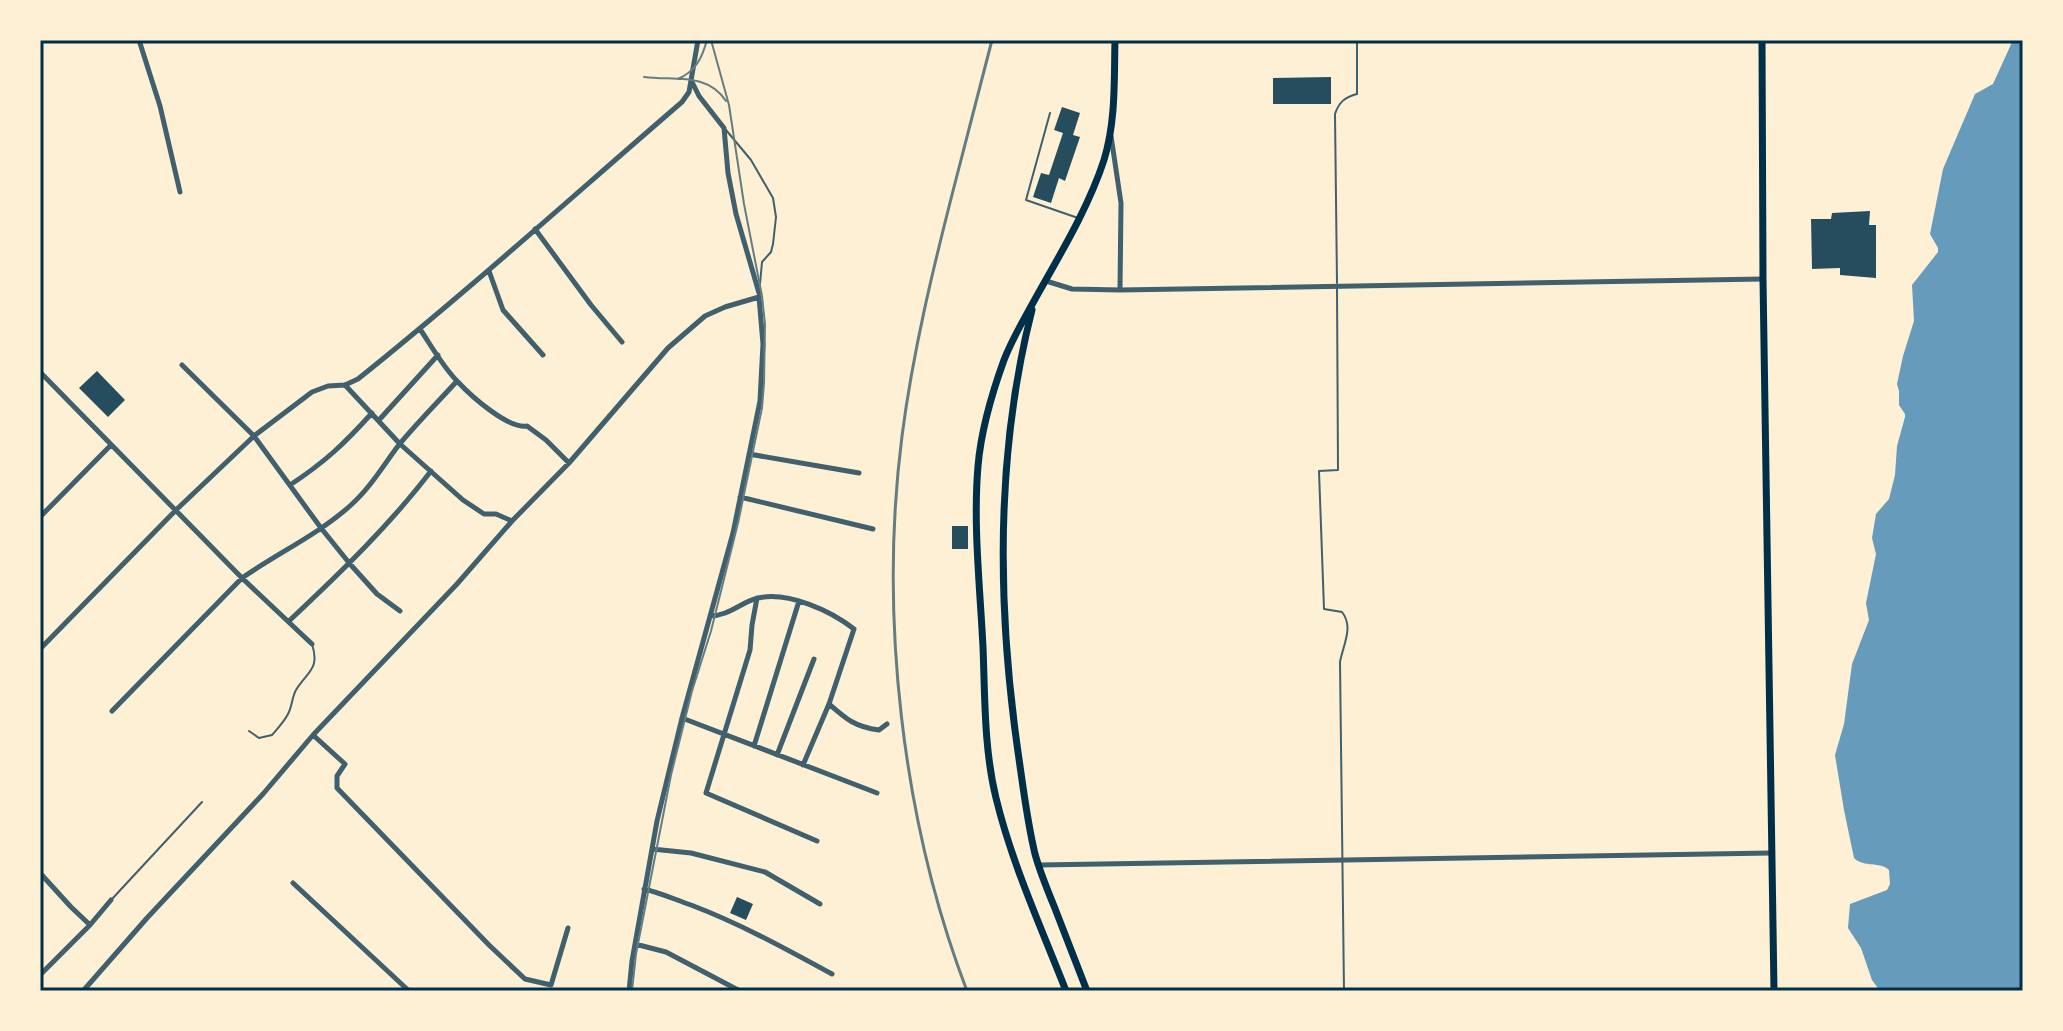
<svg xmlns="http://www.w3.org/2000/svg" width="2063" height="1031" font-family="Merriweather,serif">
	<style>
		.water { fill: #669bbc }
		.building { fill: #264d5e }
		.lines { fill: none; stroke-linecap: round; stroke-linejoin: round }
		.service { stroke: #3f606c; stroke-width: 2 }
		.minor { stroke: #3f606c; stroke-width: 5 }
		.secondary { stroke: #003049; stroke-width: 7 }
		.tram { stroke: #657d81; stroke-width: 2 }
		.rail { stroke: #657d81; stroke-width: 3 }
		.neatline { fill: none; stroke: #003049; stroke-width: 3 }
	</style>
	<rect width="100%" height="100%" fill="#fdf0d5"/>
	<path class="water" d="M2013,40H2023V991H1880L1872,980L1861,948L1848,928L1850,904L1887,890L1890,884L1889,870C1880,861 1864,868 1854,858L1844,810L1835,755L1844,724L1852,664L1869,620L1866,603L1876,554L1872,538L1876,514L1889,499L1895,475L1897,446L1905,417V414L1899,405V391L1897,384L1903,356L1914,321L1912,285L1938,252V248L1930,234L1943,169L1975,94L1993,84Z"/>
	<path class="building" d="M1331,77V104H1273V78Z
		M1062,107L1080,113L1073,135L1080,137L1065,181L1059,178L1051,203L1033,197L1041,173L1049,175L1063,133L1054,130Z
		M1870,211L1869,225H1876V278L1840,275V268L1812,269L1811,219H1831L1832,213Z
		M97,371L125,400L108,417L79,388Z
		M952,526H968V549H952Z
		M737,897L753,904L746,920L730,913Z"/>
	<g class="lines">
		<path class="service" d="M1050,113L1026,200L1078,218
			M726,130L751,160L773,198L776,217L773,244L771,252L762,262L760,284
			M1337,283L1335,114C1339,102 1345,97 1357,94V40
			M1337,289L1338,470L1319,471L1324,609L1342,612C1354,627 1343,645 1340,662L1344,991
			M249,731L259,738L272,735C277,729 284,722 288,714C292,707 292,697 296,690C308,671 320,669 312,644
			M112,899L202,802"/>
		<path class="minor" d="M139,40L160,106L180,192
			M691,80L699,96L724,128L728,173L736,214L759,293
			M1111,136L1121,203L1120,290
			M535,229L591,305L622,342
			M489,271L503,310L543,355
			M1046,281L1072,289L1120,290L1763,279
			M420,329C432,347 443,367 458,382C471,396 508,429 527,426L546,440L569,463
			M182,365L254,436L321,528L350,564L377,594L400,611
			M40,372L242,578L312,644
			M345,385L400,444L463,500L484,514H496L512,521
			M379,420L438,355
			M749,454L859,473
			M290,485C325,462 344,444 372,413
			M740,497L873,529
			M40,517L111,445
			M757,598L752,625L750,650L706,793L817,841
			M710,616C729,616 741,602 758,598C788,591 831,611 854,629L829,704L803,765
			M289,621C339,574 389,526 431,471
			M40,649L176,510L254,436L312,392L328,386L345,385L358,379C469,290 574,195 682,102L689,92L698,40
			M829,704C846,719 855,727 879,730L887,724
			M112,711L242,578C278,553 319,534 351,505C370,488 383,466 398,446C416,424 437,403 457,381
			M682,718L877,793
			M313,735L345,764L337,776V788L489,945L525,979L551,985L568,928
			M754,746L799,601
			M777,755L814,659
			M652,849L691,853L765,872L820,904
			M1039,865L1771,853
			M40,873L71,907L90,925
			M293,883L409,991
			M644,889C661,893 676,900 691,905C741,924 786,949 832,974
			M635,944L666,952L740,991
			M40,975L90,925L111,900
			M40,990L43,991
			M83,991L147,918L263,794L313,735L457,584L512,521L569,463L668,348L705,316L725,307L759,297L763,344L760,401L733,533L682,718L657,821L632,961L629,991"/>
		<path class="secondary" d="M1762,40L1763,279L1774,991
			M1032,310C995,455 997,605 1018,752C1023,786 1027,821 1035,854C1040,872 1047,889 1054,906C1065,934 1076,963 1087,991
			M1066,991C1041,927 1012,864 996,798C984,749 985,697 983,647C980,587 973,525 978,466C981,431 992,393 1004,360C1012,339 1023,321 1034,301C1059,256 1088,209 1104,160C1116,121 1114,80 1115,40"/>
		<path class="tram" d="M644,77C674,81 707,72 726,101
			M678,79C696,71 702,58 707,40
			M632,991L636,954L671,775L692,691L711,631L738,523L762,408L764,383L765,324L762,296L744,204L729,105L711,40"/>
		<path class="rail" d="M967,991C902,821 879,616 902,436C913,351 933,269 954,187C967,138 979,89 992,40"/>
	</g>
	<rect width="2063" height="1031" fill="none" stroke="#fdf0d5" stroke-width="84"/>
	<rect x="42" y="42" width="1979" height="947" class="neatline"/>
</svg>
